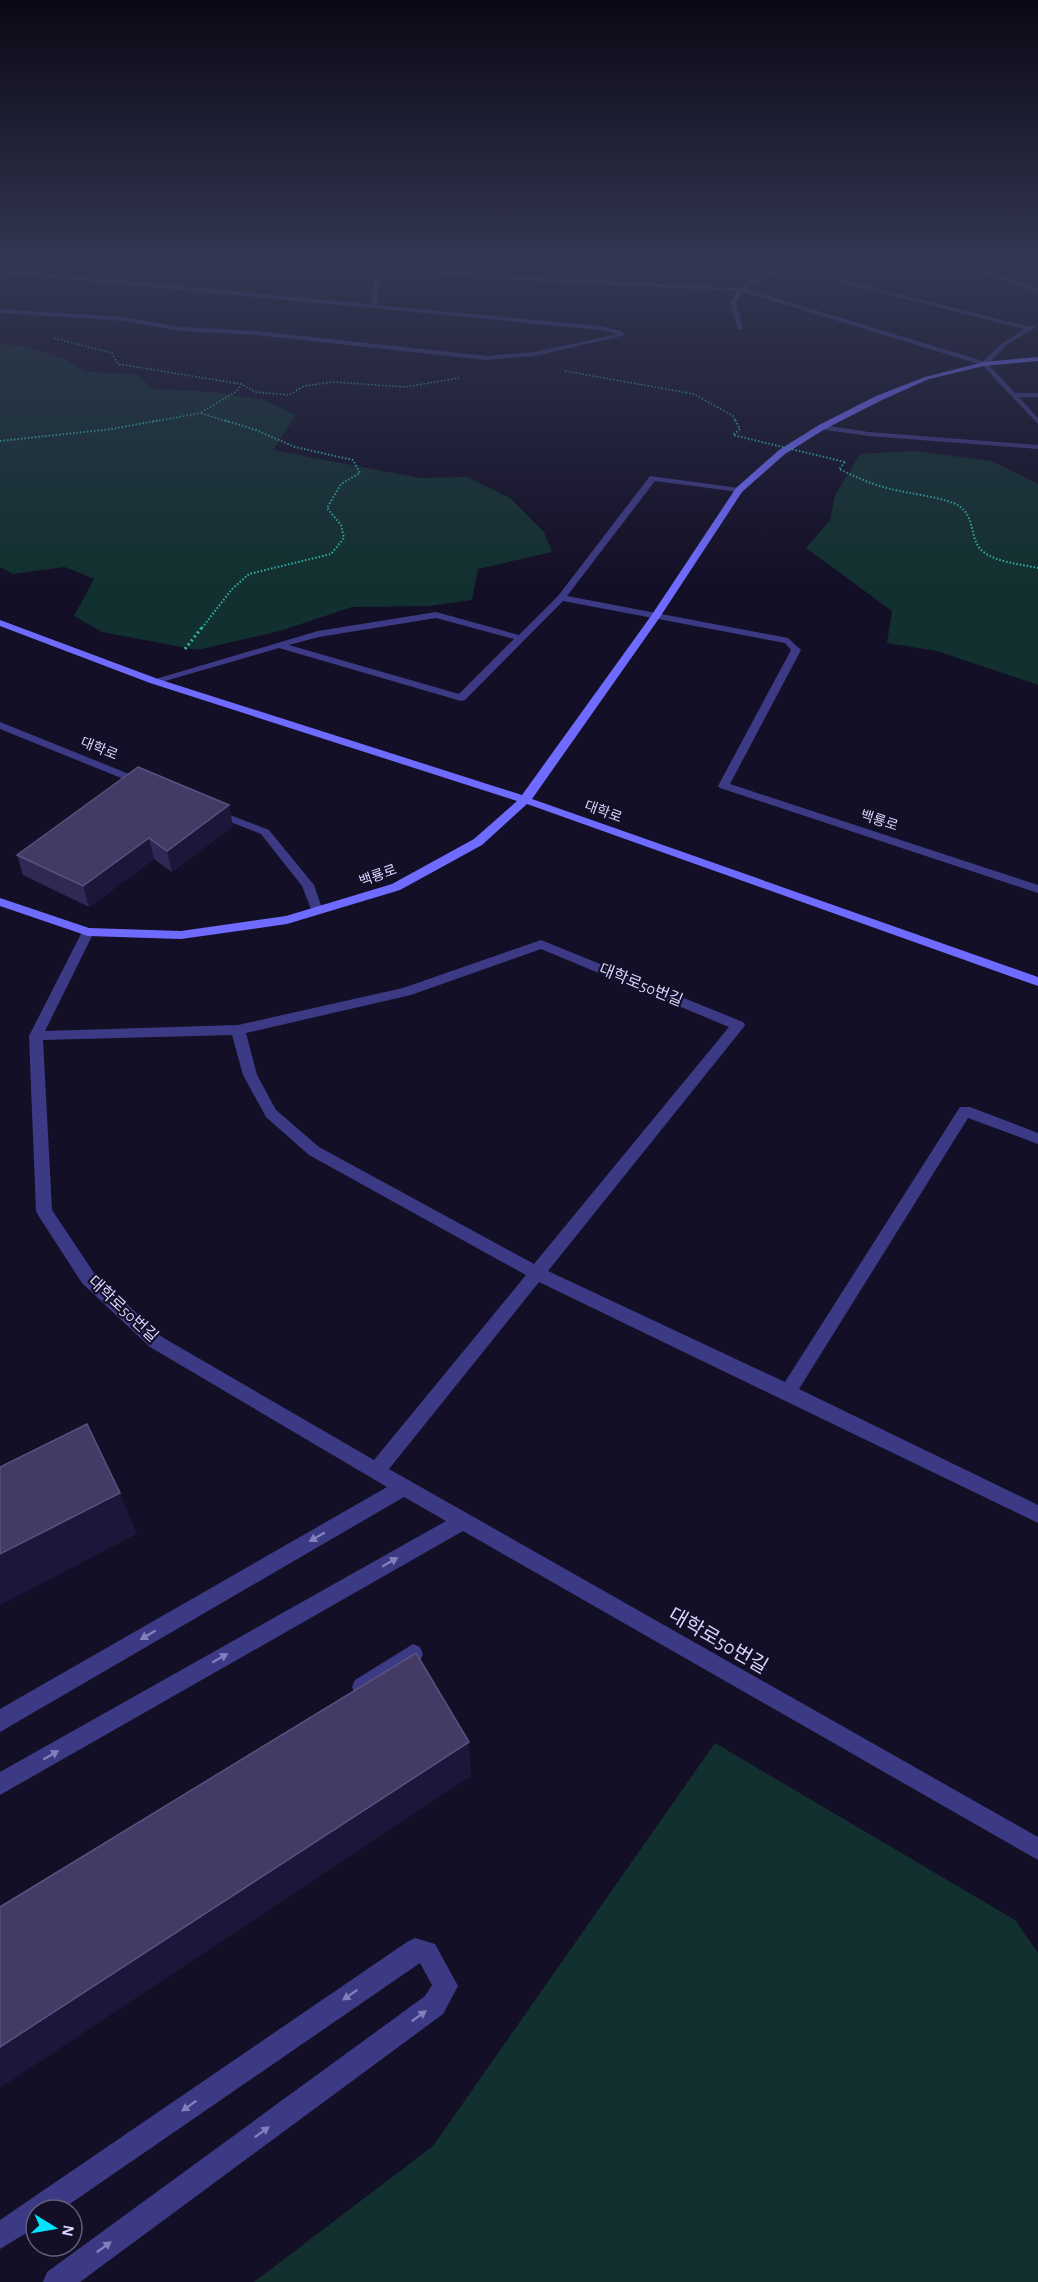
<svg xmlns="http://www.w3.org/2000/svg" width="1038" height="2282" font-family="'Alegreya Sans','Noto Sans KR',sans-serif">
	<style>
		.green { fill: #12302f }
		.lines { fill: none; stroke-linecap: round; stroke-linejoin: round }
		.path-far2 { stroke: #2fb8b0; stroke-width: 1.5; stroke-dasharray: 1.5 2; stroke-linecap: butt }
		.path-far1 { stroke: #2fb8b0; stroke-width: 2; stroke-dasharray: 1.5 2; stroke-linecap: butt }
		.path { stroke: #2fb8b0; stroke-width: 3; stroke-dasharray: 2 3; stroke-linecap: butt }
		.street { fill: #3d3a85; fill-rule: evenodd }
		.secondary { fill: #6f6bff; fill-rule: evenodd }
		.path-bridge { stroke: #2fb8b0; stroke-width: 2; stroke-dasharray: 1.5 2; stroke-linecap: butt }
		.wall { fill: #312854 }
		.shaded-wall { fill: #1d163a }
		.building { fill: #433a66; stroke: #5a527e; stroke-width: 1.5 }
		.oneway { fill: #837fbc }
		.labels { text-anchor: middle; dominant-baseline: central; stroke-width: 4.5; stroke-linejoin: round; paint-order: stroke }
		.far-street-label { font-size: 14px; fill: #d9d4ff; stroke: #130f26 }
		.street-label { font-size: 16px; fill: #d9d4ff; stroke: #130f26 }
		.near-street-label { font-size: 20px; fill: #d9d4ff; stroke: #130f26 }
	</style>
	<rect width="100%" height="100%" fill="#130f26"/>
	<path class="green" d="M0,344L25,346L61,358L87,372L135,374L154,389L215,392L264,400L296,415L273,450L420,478L467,477L510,498L544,532L552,552L478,569L472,600L428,606L352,607L280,631L197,650L102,632L74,616L94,579L65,567L13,574L0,567Z
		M913,451L992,461L1038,484V685L937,651L887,643L892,611L806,548L830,520L835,495L860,454Z
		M715,1743L1015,1920L1038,1953V2282H254L433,2146Z"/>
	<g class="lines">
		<path class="path-far2" d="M54,338L112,353L118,364L241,384L255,392L289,395L304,386L333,382L405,387L459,378
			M565,371L694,394L733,416L736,422
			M152,422L200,413
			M229,422L200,413L237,391L241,384"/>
		<path class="path-far1" d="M735,420L740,429
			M0,441L112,429L160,420
			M845,462L839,469C856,477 873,485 891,489C906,493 948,498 959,506C974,516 970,532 978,546C988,562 1021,564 1038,568
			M202,628L232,589L249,574L331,554L344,538L341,525L327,508L341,484L360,473L353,460L295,447L256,430L224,420"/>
		<path class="path" d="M185,649L203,626"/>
		<path class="street" d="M330,262L400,265L479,274L740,288L760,275L801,262L802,265L795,268L1029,327L1035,326V328L1008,344L988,364L1015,393H1038V397H1019L1038,418V424L982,365L743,292L736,302L743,329L738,330L730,302L737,291L479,278L399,270L380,282L377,305L601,326L621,331L626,335L535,356L486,360L256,335L181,331L124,321L0,313V309L124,317L181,327L256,331L486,356L535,352L618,334L601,330L0,273V269L371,304L374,281L392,269ZM789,269L1024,329L1004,342L983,361L746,289L764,277Z
			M638,262H644L639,267L636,265Z
			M947,262H957L1038,288V292Z
			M822,425L869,432L1038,445V449L869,436L819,429Z
			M650,476L739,488L743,490L739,492L655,481L567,596L788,638L801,650L730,784L1038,885V893L720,788L718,786L791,650L785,643L563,601L465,700L461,701L279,648L158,683L149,681L318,631L436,612L519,635L558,596ZM436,618L514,639L459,694L289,645L319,637Z
			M0,722L149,782L151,784L145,787L141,786L0,729Z
			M214,809L269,830L314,885L323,911L321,914H313L302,886L261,834L210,814V810Z
			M88,928L94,932L45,1031L238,1025L403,988L541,940L743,1022L745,1025L743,1028L548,1271L785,1382L960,1107H970L1038,1133V1144L968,1118L799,1389L1038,1505V1523L539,1282L389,1469L1038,1837V1860L463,1531L0,1795V1772L446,1521L404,1497L0,1732V1709L387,1487L150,1347L82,1283L38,1215L36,1211L29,1036L82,932ZM541,949L729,1027L534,1264L319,1147L276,1110L257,1075L246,1033L411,995ZM232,1035L243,1075L266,1117L309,1155L526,1275L374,1460L162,1337L94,1273L52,1210L43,1040Z
			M413,1644L420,1647L423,1654L420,1661L369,1694L362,1697L355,1694L352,1687L355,1680Z
			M415,1938L435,1944L458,1986L443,2014L80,2282H43L47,2272L425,1996L432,1985L420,1963L61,2210H36V2227L0,2249V2220L407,1942Z"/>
		<path class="secondary" d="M1038,357V361L984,366L929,379L882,400L825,429L785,454L742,492L660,617L532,799L1038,977V986L527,804L482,845L400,890L287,924L181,939L88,936L0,906V898L89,928L181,931L286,916L392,884L474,839L517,801L150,683L0,626V620L158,679L522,795L651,616L736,488L779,450L819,425L876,396L925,377L984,362Z"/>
		<path class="path-bridge" d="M740,429L733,435L845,462"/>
	</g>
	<path class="wall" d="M233,826L172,872L154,859L89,907L23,875L17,855Z"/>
	<path class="shaded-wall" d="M229,805L233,826L172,872L167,851Z
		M149,838L154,859L89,907L83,886Z
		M120,1493L137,1534L0,1605V1554Z
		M469,1742L471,1776L0,2088V2047Z"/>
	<path class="building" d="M138,767L229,805L167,851L149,838L83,886L17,855Z
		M87,1424L120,1493L0,1554V1467Z
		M416,1653L469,1742L0,2047V1907Z"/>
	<defs><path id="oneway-solid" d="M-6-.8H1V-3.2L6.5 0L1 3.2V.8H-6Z" transform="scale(1.5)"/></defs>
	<g class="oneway">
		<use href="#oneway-solid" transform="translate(317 1537) rotate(150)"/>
		<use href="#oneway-solid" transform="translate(390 1562) rotate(-30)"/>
		<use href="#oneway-solid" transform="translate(148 1635) rotate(150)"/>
		<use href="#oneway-solid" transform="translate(220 1658) rotate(-30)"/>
		<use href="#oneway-solid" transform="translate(51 1755) rotate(-30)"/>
		<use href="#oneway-solid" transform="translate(350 1995) rotate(145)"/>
		<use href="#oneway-solid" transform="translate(419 2016) rotate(-36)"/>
		<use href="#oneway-solid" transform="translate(189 2106) rotate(145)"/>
		<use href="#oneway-solid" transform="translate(262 2132) rotate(-36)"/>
		<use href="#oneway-solid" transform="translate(104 2247) rotate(-36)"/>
	</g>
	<linearGradient id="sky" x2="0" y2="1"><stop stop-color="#0a0815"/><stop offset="0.45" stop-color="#333752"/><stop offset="1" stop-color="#333752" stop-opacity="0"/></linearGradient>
	<rect width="1038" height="582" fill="url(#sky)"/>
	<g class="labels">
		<g class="far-street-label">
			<text transform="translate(99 749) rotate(22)">대학로</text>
			<text transform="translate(603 812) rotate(20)">대학로</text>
			<text transform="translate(879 821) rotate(18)">백룡로</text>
			<text transform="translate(378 876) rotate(-20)">백룡로</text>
		</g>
		<g class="street-label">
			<text transform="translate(641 985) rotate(22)">대학로50번길</text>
			<text transform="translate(123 1309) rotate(43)">대학로50번길</text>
		</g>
		<g class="near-street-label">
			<text transform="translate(718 1641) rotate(30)">대학로50번길</text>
		</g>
	</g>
	<g transform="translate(54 2228) rotate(101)"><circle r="28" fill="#130f26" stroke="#625e7d" stroke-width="1.5"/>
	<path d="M0-4.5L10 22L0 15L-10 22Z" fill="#00e5ff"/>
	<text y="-9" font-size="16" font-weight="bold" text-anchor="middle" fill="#d9d4ff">N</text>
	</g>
</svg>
